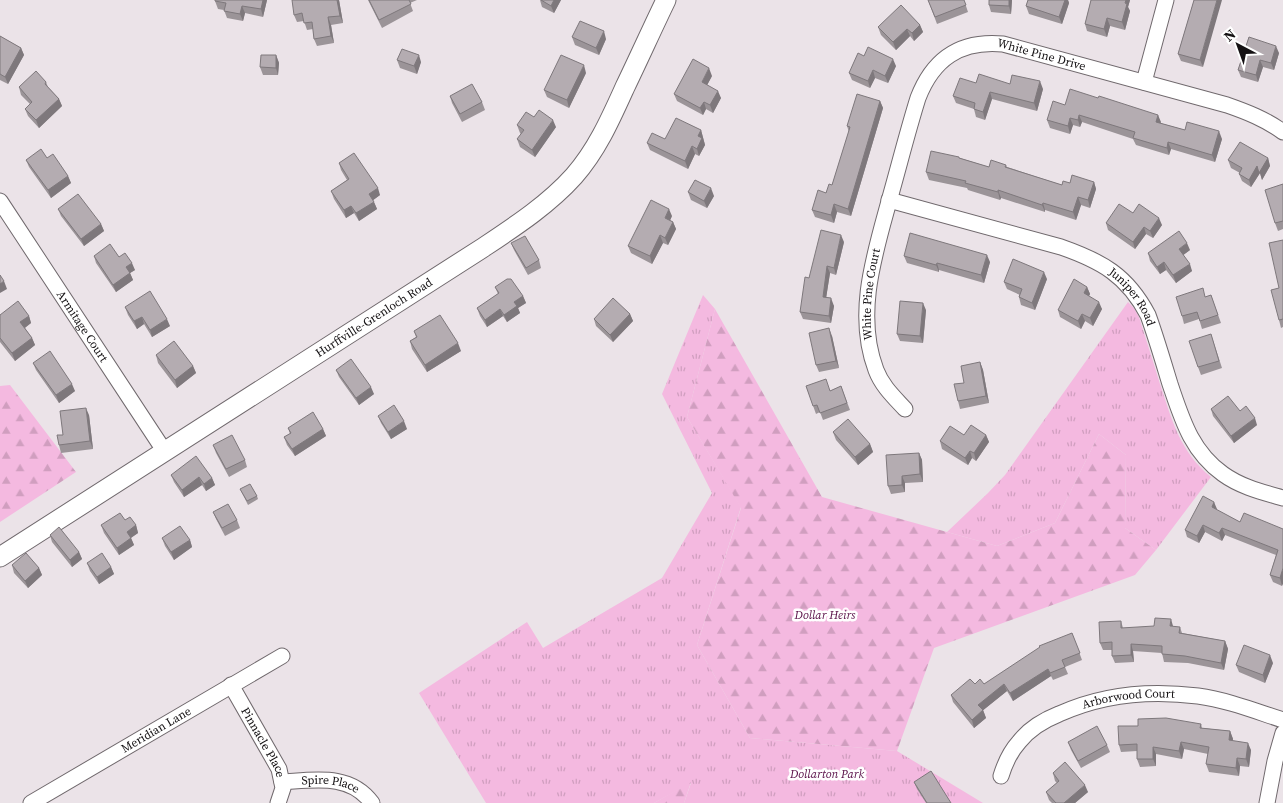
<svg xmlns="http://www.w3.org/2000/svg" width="1283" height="803" font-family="'Source Serif 4',serif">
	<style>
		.grass { fill: url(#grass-tufts) }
		.forest { fill: url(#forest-firs) }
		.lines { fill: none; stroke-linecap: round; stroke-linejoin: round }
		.minor-casing { stroke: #70696d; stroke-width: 17 }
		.major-casing { stroke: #70696d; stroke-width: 21 }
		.minor { stroke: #fff; stroke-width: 15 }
		.major { stroke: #fff; stroke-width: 19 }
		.wall { fill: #9b9498 }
		.shaded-wall { fill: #7e787c }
		.building { fill: #b4acb1; stroke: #7e787c }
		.labels { text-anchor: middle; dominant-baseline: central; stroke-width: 5; stroke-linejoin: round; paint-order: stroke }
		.street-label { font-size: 12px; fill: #141113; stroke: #fff }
		.park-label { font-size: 12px; font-style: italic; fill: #570c45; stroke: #fff }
	</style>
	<defs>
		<pattern id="grass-tufts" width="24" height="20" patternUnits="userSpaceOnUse" patternTransform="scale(1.25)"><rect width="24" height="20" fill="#f4b9e0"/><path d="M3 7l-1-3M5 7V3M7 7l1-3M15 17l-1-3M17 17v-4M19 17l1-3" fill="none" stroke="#d09ebf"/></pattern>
		<pattern id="forest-firs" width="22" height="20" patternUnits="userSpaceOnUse" patternTransform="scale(1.25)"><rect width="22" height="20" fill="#f4b9e0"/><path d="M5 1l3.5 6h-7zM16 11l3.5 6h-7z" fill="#d09ebf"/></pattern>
	</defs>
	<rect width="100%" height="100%" fill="#ebe3e8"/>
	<path class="grass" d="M703,295L715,309L687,417L741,507L697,645L750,738L897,751L983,803H684L691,783L654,803H486L419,693L527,622L543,648L662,578L712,493L662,394Z
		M1128,302L1134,308L1139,317C1146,339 1153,361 1160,384C1172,420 1180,452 1211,477L1156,550L1125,528L1126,455L1099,434L1055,523L997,546L947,532L988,493L1005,475Z"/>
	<path class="forest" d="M715,309L822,497L997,546L1055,523L1099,434L1126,455L1125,528L1156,550L1135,575L934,648L897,751L750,738L697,645L741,508L687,417Z
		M10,385L76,472L0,522V386Z
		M691,782L684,803H654Z"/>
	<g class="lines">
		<defs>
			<g id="minor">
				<path d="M1144,82L1166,0"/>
				<path id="s1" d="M889,200L1061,247C1101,261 1127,275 1148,315C1156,337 1163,361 1170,384C1182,419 1191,451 1223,474C1241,487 1262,492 1283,498"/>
				<path id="s2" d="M0,201L165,452"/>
				<path id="s3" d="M905,409C894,397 882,386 876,370C854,312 876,250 891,194C900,162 908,130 918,98C933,59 960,40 1003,44L1227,105C1247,112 1265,119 1283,132"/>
				<path id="s4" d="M231,685L279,769L283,788L278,803"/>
				<path id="s5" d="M1001,776C1005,763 1010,752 1019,742C1029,729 1044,720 1059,714C1103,694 1151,690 1198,696C1227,700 1255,711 1283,720"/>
				<path id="s6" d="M282,782C315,780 350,773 372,803"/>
				<path id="s7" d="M31,803L282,656"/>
				<path d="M1267,803L1275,761L1283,733"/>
			</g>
			<g id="major">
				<path id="s8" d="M0,557L481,249C514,227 548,205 574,176C597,150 611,118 625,87C639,58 652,29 666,0"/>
			</g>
		</defs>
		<use href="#minor" class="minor-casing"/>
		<use href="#major" class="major-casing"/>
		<use href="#minor" class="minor"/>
		<use href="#major" class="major"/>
	</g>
	<path class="wall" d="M267,0L263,17L245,13L243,21L227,18L224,10L218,9L215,1Z
		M339,0L343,23L331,25L334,43L317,46L314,39L313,29L307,30L304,21L297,22L294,15Z
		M368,0H417L410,3L413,11L382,28Z
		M540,0H561L554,13L542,7Z
		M928,0H964L968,12L937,24Z
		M1012,0L1011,14L991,12L989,5Z
		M1028,0H1068L1069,3L1062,24L1029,14L1026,6Z
		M1091,0H1130L1128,7L1130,11L1125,30L1110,26L1107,37L1087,31L1085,24Z
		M1194,0L1203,67L1181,61L1178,54Z
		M920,25L923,32L914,41L910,36L896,50L881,35L878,27Z
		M0,36L21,48L24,55L8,84L0,80Z
		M572,37L606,39L599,55L575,45Z
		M1249,37L1279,53L1274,70L1263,67L1258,82L1241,77L1238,70Z
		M276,55L279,63L278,75H263L260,67Z
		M864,56L896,66L888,83L875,78L870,88L852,80L849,73Z
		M397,60L421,62L417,74L400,68Z
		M586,73L569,108L547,97L544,90Z
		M712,76L707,85L721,98L713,113L706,109L703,115L677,101L674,94Z
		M46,82L48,87L59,99L62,106L39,128L28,116L25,109L30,104L21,95L19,87Z
		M976,83L1010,84L1043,89L1037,111L992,99L985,120L976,117L974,109L956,103L953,96Z
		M450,96L482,102L485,110L462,122L452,103Z
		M880,101L883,108L851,216L837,212L834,223L815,217L812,210L832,185L849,132L847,126Z
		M1065,105L1158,115L1160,123L1185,130L1222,139L1215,162L1171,149L1169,155L1136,145L1133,139L1082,122L1080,127L1073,125L1070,134L1050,128L1047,120Z
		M517,125L556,127L535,157L520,147L517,139L521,134L520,133Z
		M701,130L705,145L699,156L695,154L688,169L650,150L647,143L665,139Z
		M47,158L68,176L71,183L51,198L29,167L26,160Z
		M960,158L989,167L1006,165L1007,167L1062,185L1070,183L1094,182L1096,189L1090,208L1081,205L1076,220L1045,210V212L1001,198L1000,200L968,190L967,188L929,180L926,172Z
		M1268,158L1270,166L1262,180L1260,173L1251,187L1242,181L1239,174L1240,173L1231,168L1228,160Z
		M339,163L380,195L373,200L377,209L359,221L354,213L346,218L334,199L331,191L347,180L341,170Z
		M1283,184V229L1278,231L1275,223Z
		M688,192L714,196L707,208L691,200Z
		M58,209L101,224L104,231L84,246L61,216Z
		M1133,213L1162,225L1153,238L1146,234L1135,249L1108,230L1106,223Z
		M672,216L670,220L673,222L676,229L668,245L663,243L652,264L631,253L628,246Z
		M1283,240V327L1281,328L1279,320V288Z
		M844,242L836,275L830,273L826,298L834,306L831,323L803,319L800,312L809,278Z
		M511,243L539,260L541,268L528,275L514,250Z
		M1190,250L1183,255L1192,271L1176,283L1166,270L1160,274L1150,261L1148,253Z
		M94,256L119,257L135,270L130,273L133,280L116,292L96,263Z
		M904,256L990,262L984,283L939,270V272L907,263Z
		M1047,279L1035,310L1021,305L1019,297L1020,295L1007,289L1004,282Z
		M495,287L523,296L526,303L518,308L520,313L507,322L503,316L487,327L480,316L477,308L498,294Z
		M1087,287L1090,294L1089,296L1102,309L1093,326L1085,321L1081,329L1060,317L1058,310Z
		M1211,295L1221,323L1202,329L1199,319L1184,324L1182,316L1206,297Z
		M125,307L170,326L152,337L144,324L137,329L128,315Z
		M926,310L923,343L900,341L897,334Z
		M630,314L633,321L613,342L596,326L594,319Z
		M0,315L29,316L31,323L25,328L32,338L35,345L15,361L0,342Z
		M414,331L461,351L427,372L412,349L410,341L416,337Z
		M1211,334L1222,368L1201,375L1198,367Z
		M832,336L839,368L819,372L816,365Z
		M156,355L193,366L196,373L177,388L158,363Z
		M980,362L983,370L989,403L960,409L958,401L964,383Z
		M33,363L75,391L59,403L36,370Z
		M336,370L374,394L359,405L339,377Z
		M806,386L830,391L841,386L850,410L823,420L820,412L816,414Z
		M1211,409L1257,425L1234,443L1213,416Z
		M89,415L93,449L61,453L59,445L63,435Z
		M378,416L407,429L391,439L381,423Z
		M288,428L323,429L326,436L295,456L287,445L284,437L290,434Z
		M833,432L870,444L873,452L858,465L836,440Z
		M964,435H986L989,442L976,461L972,458L968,465L942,449L940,441Z
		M213,445L245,460L247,467L229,477L216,453Z
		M919,453L922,460L923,482L905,483V492L891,494L888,486Z
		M171,475L212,478L215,485L206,491L202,485L184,497L174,482Z
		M240,489L257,496L258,499L248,505Z
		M1214,502L1216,510L1240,522L1283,529L1282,586L1273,582L1270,575L1276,555L1225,535L1222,541L1205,532L1199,543L1187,537L1185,530Z
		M213,512L237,520L240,528L225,536L216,519Z
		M125,520L136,525L138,533L131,538L134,545L119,555L104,533L101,525Z
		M50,535L79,552L82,559L72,567L52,542Z
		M162,538L190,540L192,547L174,560L165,546Z
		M87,563L111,567L114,574L99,584L90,571Z
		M12,565L39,568L42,575L28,588L14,573Z
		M1121,621L1123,628L1180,627L1182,633L1225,641L1228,649L1224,670L1188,663L1164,662L1162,653L1133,651L1134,662L1115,663L1112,656V650H1103L1100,643Z
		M1072,633L1082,660L1065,667L1068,674L1053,680L1051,676L1013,701L1007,691L983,710L986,718L974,728L953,702L951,695L975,684H984Z
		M1273,663L1265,683L1239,672L1236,665Z
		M1201,724L1202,728L1230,731L1233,739L1232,741L1251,750L1249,767L1240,766L1239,776L1209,772L1206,764L1208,754L1184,749L1182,759L1156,754V766L1140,767L1137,759V751L1121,752L1119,745Z
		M1068,742L1107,745L1110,752L1081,768L1071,750Z
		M1053,773L1088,792L1075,803H1052L1049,800L1046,792L1057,783L1055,781Z
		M914,782L951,803H926L917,789Z"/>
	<path class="shaded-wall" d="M263,0H267L263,17L261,9Z
		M337,0H339L343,23L340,16Z
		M554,0H561L554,13L551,6Z
		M1009,0H1012L1011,14L1009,6Z
		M1065,0H1068L1069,3L1062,24L1059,17Z
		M1126,0H1130L1128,7L1130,11L1125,30L1122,22Z
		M1217,0H1222L1203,67L1200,60Z
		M242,6L245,13L243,21L240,14Z
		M328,17L331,25L334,43L331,36Z
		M1107,18L1110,26L1107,37L1104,29Z
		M920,25L923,32L914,41L912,33Z
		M907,29L910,36L896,50L893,42Z
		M604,31L606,39L599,55L596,48Z
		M1276,46L1279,53L1274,70L1271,63Z
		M21,48L24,55L8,84L5,77Z
		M276,55L279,63L278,75L276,68Z
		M419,55L421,62L417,74L414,66Z
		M893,59L896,66L888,83L885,76Z
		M1260,60L1263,67L1258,82L1256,75Z
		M584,65L586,73L569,108L567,100Z
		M709,68L712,76L705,89L702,82Z
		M873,70L875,78L870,88L868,81Z
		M1040,81L1043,89L1037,111L1034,103Z
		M718,91L721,98L713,113L710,105Z
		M990,92L992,99L985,120L983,112Z
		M59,99L62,106L39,128L36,120Z
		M880,101L883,108L851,216L848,209Z
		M704,102L706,109L703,115L700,108Z
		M1079,115L1082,122L1080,127L1078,120Z
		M1158,115L1161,122L1159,129L1156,122Z
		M1070,118L1073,125L1070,134L1068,126Z
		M553,120L556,127L535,157L532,150Z
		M701,130L705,145L699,156L697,149L698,136Z
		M1219,131L1222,139L1215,162L1212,155Z
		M1168,142L1171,149L1169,155L1167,148Z
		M692,146L695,154L688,169L685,161Z
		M1268,158L1270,166L1262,180L1260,173L1251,187L1249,180L1257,166Z
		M68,176L71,183L51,198L48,190Z
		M1094,182L1096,189L1090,208L1088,200Z
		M378,188L380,195L372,201L369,194Z
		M711,188L714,196L707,208L704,201Z
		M998,190L1001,198L1000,200L998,192Z
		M1078,197L1081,205L1076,220L1073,212Z
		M374,202L377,209L359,221L356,213Z
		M1043,203L1045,210V212L1042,205Z
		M834,204L837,212L834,223L831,215Z
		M351,206L354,213L346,218L344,210Z
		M669,209L672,216L668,225L665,218Z
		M1159,218L1162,225L1153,238L1150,231Z
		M673,222L676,229L668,245L665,238Z
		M101,224L104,231L84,246L81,239Z
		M1144,227L1146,234L1135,249L1133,242Z
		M660,235L663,243L652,264L650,256Z
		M841,235L844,242L836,275L834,268Z
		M1187,243L1190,250L1182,256L1179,249Z
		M987,255L990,262L984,283L981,275Z
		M1164,262L1166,270L1160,274L1157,267Z
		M132,263L135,270L130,273L133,280L116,292L113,285L126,267Z
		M937,263L939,270V272L936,265Z
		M1190,264L1192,271L1176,283L1173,275Z
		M827,266L830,273L825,305L823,297Z
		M1044,272L1047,279L1035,310L1032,303Z
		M4,281L7,289L0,293V284Z
		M1087,287L1090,294L1086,301L1084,293Z
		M523,296L526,303L518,308L520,313L507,322L504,315L514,302Z
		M831,298L834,306L831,323L829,316Z
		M1099,302L1102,309L1093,326L1090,318Z
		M923,303L926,310L923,343L920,336Z
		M500,309L503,316L487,327L485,320Z
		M630,314L633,321L613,342L610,335Z
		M1082,314L1085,321L1081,329L1078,321Z
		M29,316L31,323L23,329L20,322Z
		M142,317L144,324L137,329L134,321Z
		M167,319L170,326L152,337L150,330Z
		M829,328L832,336L839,368L836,361Z
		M32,338L35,345L15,361L12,353Z
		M458,343L461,351L427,372L425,365Z
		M980,362L983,370L989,403L986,396Z
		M193,366L196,373L177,388L175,380Z
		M72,384L75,391L59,403L56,395Z
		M371,387L374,394L359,405L356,398Z
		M86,408L89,415L93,449L90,441Z
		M1255,418L1257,425L1234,443L1231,436Z
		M404,421L407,429L391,439L388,432Z
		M323,429L326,436L295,456L292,449Z
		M986,435L989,442L976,461L974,453Z
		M870,444L873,452L858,465L855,457Z
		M970,451L972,458L968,465L965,458Z
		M919,453L922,460L923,482L920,474Z
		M902,476L905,483V492L902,485Z
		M199,477L202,485L184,497L182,490Z
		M212,478L215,485L206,491L204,484Z
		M1214,502L1217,509L1214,514L1212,507Z
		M136,525L138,533L129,539L127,532Z
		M1203,525L1205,532L1199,543L1197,536Z
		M1222,528L1225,535L1222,541L1219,533Z
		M131,538L134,545L119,555L117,548Z
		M190,540L192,547L174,560L171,552Z
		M79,552L82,559L72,567L70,560Z
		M111,567L114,574L99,584L97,577Z
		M39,568L42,575L28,588L25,581Z
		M1283,568V584L1282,586L1280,578Z
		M1171,619L1173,626H1170Z
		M1225,641L1228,649L1224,670L1221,663Z
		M1131,644L1133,651L1134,662L1131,655Z
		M1270,655L1273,663L1265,683L1263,675Z
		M1048,669L1051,676L1013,701L1010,693Z
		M1004,684L1007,691L981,712L978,705Z
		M983,710L986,718L974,728L972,720Z
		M1230,731L1233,739L1231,748L1229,740Z
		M1181,742L1184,749L1182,759L1179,751Z
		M1248,743L1251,750L1249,767L1246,759Z
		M1153,747L1156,754V766L1153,759Z
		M1237,758L1240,766L1239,776L1236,768Z
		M1085,785L1088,792L1075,803H1064Z"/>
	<path class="building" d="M215,0H263L261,9L242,6L240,14L224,11L226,3L215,1Z
		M292,0H337L340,16L328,17L331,36L314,39L312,22L304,23L302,13L294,15Z
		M369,0H409L411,4L379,20Z
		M541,0H554L551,6Z
		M928,0H964L966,5L935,17Z
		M989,0H1009V6L989,5Z
		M1028,0H1065L1059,17L1026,6Z
		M1091,0H1126L1125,3L1127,4L1122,22L1107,18L1104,29L1085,24Z
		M1194,0H1217L1200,60L1178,54Z
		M901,5L920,25L912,33L907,29L893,42L878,27Z
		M580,21L604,31L596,48L572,37Z
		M0,36L21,48L5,77L0,74Z
		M1249,37L1276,46L1271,63L1260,60L1256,75L1238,70Z
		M868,47L893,59L885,76L873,70L868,81L849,73L858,53L864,56Z
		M402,49L419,55L414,66L397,60Z
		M261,55H276V68L260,67Z
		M561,55L584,65L567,100L544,90Z
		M693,59L709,68L702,82L718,91L710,105L704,102L700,108L674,94Z
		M36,71L46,82L45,84L59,99L36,120L25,109L32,102L19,87Z
		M979,74L1010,84L1012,75L1040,81L1034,103L990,92L983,112L974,109L975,103L953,96L960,78L976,83Z
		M472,84L482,102L460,114L450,96Z
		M1070,89L1098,98L1099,96L1158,115L1156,122L1185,130L1187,122L1219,131L1212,155L1168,142L1167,148L1133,138L1135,132L1079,115L1078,120L1070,118L1068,126L1047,120L1053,101L1065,105Z
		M857,94L880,101L848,209L834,204L831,215L812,210L818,190L826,193L829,184L832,185L850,127L847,126Z
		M539,110L553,120L532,150L517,139L524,130L517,125L526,112L534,117Z
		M676,118L701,130L698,136L702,138L697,149L692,146L685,161L647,143L652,133L665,139Z
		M1240,142L1268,158L1259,173L1257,166L1249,180L1239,174L1242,168L1228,160Z
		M41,149L47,158L53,154L68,176L48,190L26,160Z
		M931,151L959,157V158L989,167L991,160L1006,165L1005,167L1062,185L1063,181L1070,183L1072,175L1094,182L1088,200L1078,197L1073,212L1043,203L1042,205L998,190V192L965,183L966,181L926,172Z
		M354,153L378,188L369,194L374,202L356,213L351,206L344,210L331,191L349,179L339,163Z
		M695,180L711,188L704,201L688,192Z
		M1283,184V221L1275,223L1265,190Z
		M78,194L101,224L81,239L58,209Z
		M651,200L669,209L665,218L673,222L665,238L660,235L650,256L628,246Z
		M1119,204L1133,213L1139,204L1159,218L1150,231L1144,227L1133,242L1106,223Z
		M821,230L841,235L834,268L827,266L823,297L831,298L829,316L800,312L805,277L809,278Z
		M1179,231L1187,243L1179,249L1190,264L1173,275L1164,262L1157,267L1148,253Z
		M910,233L987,255L981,275L937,263L936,265L904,256Z
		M525,236L539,260L526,268L511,243Z
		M1283,240V319L1279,320L1271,290L1279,288L1269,243Z
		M110,244L119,257L125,253L132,263L126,267L130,273L113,285L94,256Z
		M1013,259L1044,272L1032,303L1019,297L1022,289L1004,282Z
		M0,275L4,281L0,284Z
		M507,279H511L523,296L514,302L517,306L504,315L500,309L485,320L477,308L499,293L495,287Z
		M1074,279L1087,287L1084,293L1099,302L1090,318L1082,314L1078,321L1058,310Z
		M1203,288L1205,297L1211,295L1218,315L1200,321L1197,312L1182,316L1176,297Z
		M150,291L167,319L150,330L142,317L134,321L125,307Z
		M613,298L630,314L610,335L594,319Z
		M18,301L29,316L20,322L32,338L12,353L0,338V315Z
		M900,301L923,303L920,336L897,334Z
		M440,315L458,343L425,365L410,341L417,337L414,331Z
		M829,328L836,361L816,365L809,333Z
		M1211,334L1219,361L1198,367L1189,341Z
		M174,341L193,366L175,380L156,355Z
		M50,351L72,384L56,395L33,363Z
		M351,359L371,387L356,398L336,370Z
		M980,362L986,396L958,401L954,384L964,383L961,366Z
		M826,379L830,391L841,386L847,403L820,413L817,405L813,406L806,386Z
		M1228,396L1240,411L1246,406L1255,418L1231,436L1211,409Z
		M394,405L404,421L388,432L378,416Z
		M86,408L90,441L59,445L57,435H63L60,411Z
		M313,412L323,429L292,449L284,437L291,433L288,428Z
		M848,419L870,444L855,457L833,432Z
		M971,425L986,435L974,453L970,451L965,458L940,441L950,426L964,435Z
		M232,435L245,460L226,469L213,445Z
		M919,453L920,474L902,476V485L888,486L886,455Z
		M196,456L212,478L204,484L199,477L182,490L171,475Z
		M250,484L257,496L247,501L240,489Z
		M1203,496L1214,502L1212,507L1240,522L1244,513L1283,529V568L1280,578L1270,575L1278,550L1222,528L1219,533L1203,525L1197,536L1185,530Z
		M228,504L237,520L222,528L213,512Z
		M120,513L125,520L130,517L136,525L127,532L131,538L117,548L101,525Z
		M180,526L190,540L171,552L162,538Z
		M59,527L79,552L70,560L50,535Z
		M26,553L39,568L25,581L12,565Z
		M102,553L111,567L97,577L87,563Z
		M1155,618L1171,619L1170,626L1180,627L1179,633L1225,641L1221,663L1185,656L1162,654V646L1131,644V655L1112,656V642L1100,643L1099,622L1121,621V628L1154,626Z
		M1072,633L1080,653L1062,660L1065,667L1050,673L1048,669L1010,693L1004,684L978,705L983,710L972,720L951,695L970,679L975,684L980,679L984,684L1040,647L1039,646Z
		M1244,645L1270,655L1263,675L1236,665Z
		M1166,718L1201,724L1200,728L1230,731L1229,740L1248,743L1246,759L1237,758L1236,768L1206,764L1209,747L1181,742L1179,751L1153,747V759H1137V744L1119,745L1118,726H1138V719Z
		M1097,726L1107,745L1078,761L1068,742Z
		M1065,762L1085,785L1064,803H1056L1046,792L1059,781L1053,773Z
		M931,771L951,803H927L914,782Z"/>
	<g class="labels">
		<g class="street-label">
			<text stroke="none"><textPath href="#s3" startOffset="478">White Pine Drive</textPath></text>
			<text stroke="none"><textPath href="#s3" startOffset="126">White Pine Court</textPath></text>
			<text stroke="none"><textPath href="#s1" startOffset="268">Juniper Road</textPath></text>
			<text stroke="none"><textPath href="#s8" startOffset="444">Hurffville-Grenloch Road</textPath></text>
			<text stroke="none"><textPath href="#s2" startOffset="150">Armitage Court</textPath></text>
			<text stroke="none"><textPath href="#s5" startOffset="160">Arborwood Court</textPath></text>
			<text stroke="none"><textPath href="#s7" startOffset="145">Meridian Lane</textPath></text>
			<text stroke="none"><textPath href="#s4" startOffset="66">Pinnacle Place</textPath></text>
			<text stroke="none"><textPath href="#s6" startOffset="49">Spire Place</textPath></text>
		</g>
		<g class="park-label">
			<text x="825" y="615">Dollar Heirs</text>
			<text x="827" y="774">Dollarton Park</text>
		</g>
	</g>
	<g transform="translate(1238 45) rotate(319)" stroke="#ffffff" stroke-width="4" paint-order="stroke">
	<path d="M0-4L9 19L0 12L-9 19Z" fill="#141113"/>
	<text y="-8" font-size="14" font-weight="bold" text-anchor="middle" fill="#141113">N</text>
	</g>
</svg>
